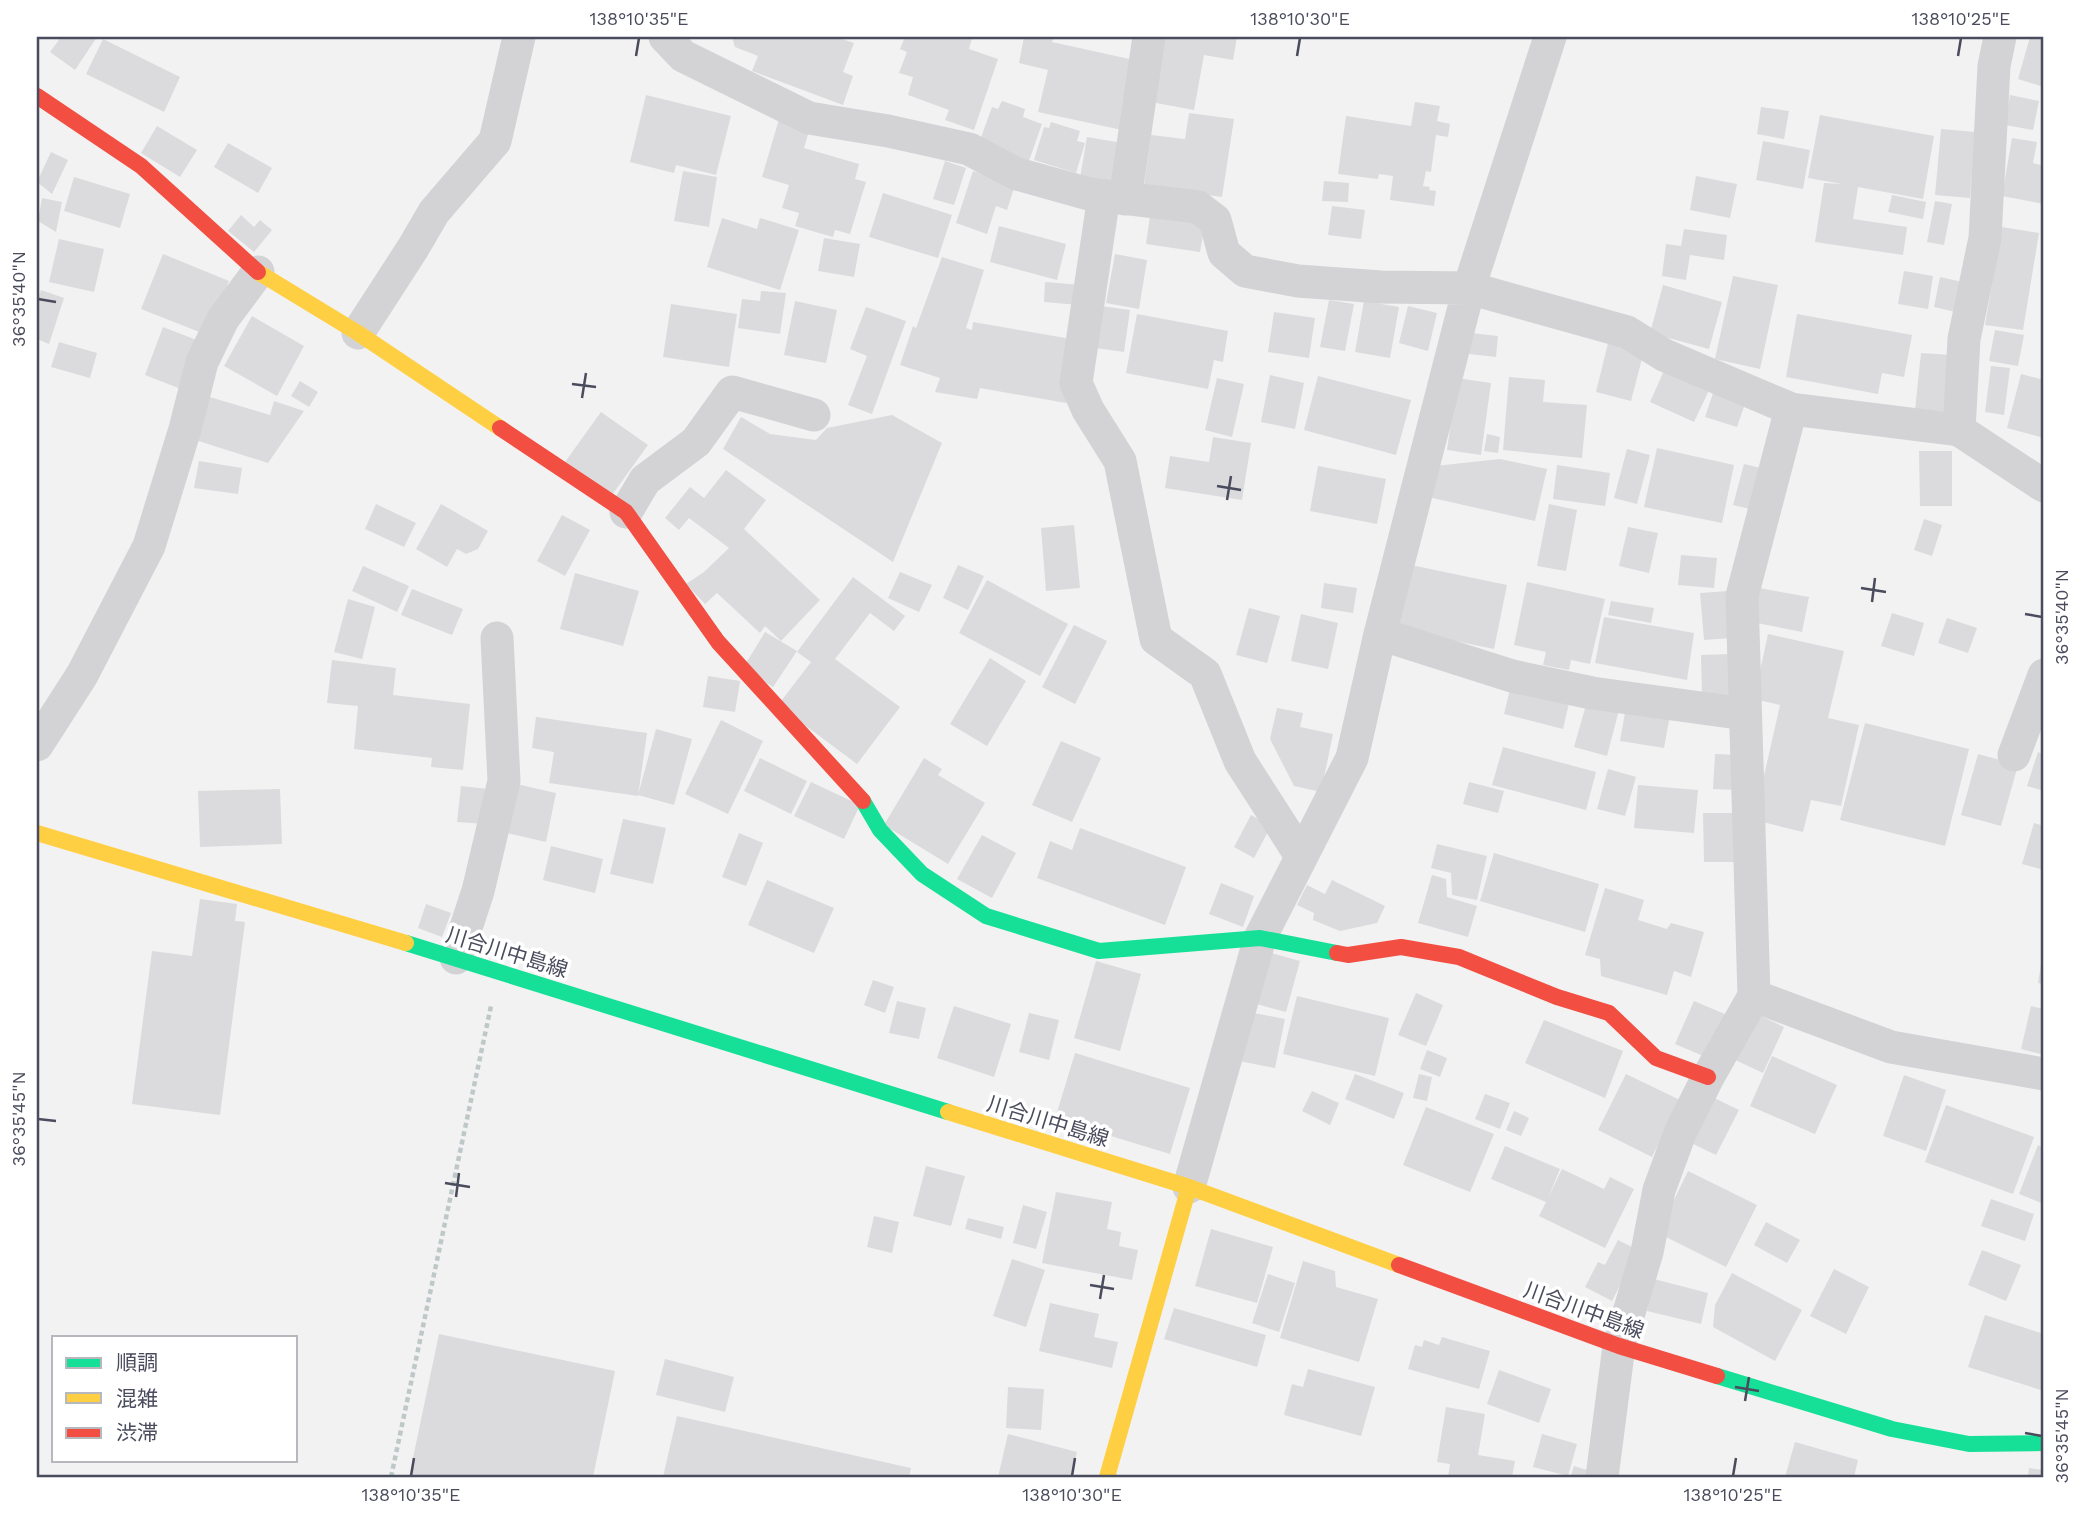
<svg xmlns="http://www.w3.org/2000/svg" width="2081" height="1514" font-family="'Work Sans','Noto Sans JP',sans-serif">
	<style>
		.building { fill: #dbdbde }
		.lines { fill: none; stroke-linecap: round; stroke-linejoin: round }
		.path { stroke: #bfc8c9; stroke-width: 4.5; stroke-dasharray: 5 3.5; stroke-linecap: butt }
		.street { stroke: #d3d3d6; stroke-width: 33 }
		.fast { stroke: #16e098; stroke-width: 16 }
		.slow { stroke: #ffcf43; stroke-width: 16 }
		.jam { stroke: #f24e42; stroke-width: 16 }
		.ticks { fill: none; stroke: #4a4c5d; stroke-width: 2.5 }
		.labels { text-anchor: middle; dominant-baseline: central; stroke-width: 7; stroke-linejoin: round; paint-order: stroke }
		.street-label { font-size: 21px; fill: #4a4c5d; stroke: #fff }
		.neatline { fill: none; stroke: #4a4c5d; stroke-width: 2.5 }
		.ticks-label { font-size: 18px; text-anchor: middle; fill: #4a4c5d }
	</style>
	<rect width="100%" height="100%" fill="#f2f2f2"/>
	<path class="building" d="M61,37H97L75,70L50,52Z
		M732,37H836L854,43L843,72L853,76L843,105L752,71L758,56L735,47Z
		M905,37H969L972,38L969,49L998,59L974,130L945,120L949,110L908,95L913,77L899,73L907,52L900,49Z
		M1024,37H1054L1052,42L1143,62L1127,131L1038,112L1048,70L1019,63Z
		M1163,37H1237L1233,60L1204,55L1194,110L1151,102Z
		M2030,37H2044V87L2018,79Z
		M103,39L180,77L164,112L86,74Z
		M646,95L731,116L716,175L676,165L674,173L630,162Z
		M2010,95L2039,101L2033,130L2005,125Z
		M1002,101L1025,109L1023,117L1042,124L1029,161L979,143L992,107L998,109Z
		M1415,102L1440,106L1437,121L1450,124L1448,137L1436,135L1431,172L1426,171L1423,186L1430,187L1429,190L1436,191L1434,206L1390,200L1393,176L1379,174L1378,179L1338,174L1346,116L1411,126Z
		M1761,107L1789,111L1784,139L1757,134Z
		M1189,113L1234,119L1222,197L1144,186L1151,135L1185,139Z
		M1820,115L1934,136L1923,199L1858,187L1853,219L1907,227L1903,255L1815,242L1824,183L1842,184L1808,178Z
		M779,119L810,128L804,148L859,164L855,179L866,182L850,234L835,230L833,237L795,226L799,213L782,208L789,185L762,177Z
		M1051,122L1080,131L1077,141L1085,143L1076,173L1034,160L1044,127L1049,128Z
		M157,126L197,150L180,177L141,153Z
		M1941,129L1975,132L1970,198L1935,195Z
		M1087,137L1122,143L1114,184L1080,178Z
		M2012,138L2037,142L2033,163L2044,166V204L2002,196Z
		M1763,141L1810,150L1803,189L1756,180Z
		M228,143L272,168L258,193L214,167Z
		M51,152L68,160L52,194L37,182Z
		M945,161L966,168L954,205L933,199Z
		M683,171L717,177L709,227L674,221Z
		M973,171L1015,185L1007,210L996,206L987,234L956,223Z
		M1696,176L1737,184L1730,218L1690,210Z
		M74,177L130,194L120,228L64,211Z
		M1324,181L1349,183L1348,202L1322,201Z
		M883,193L952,215L938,258L869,237Z
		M1892,195L1926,202L1923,219L1888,212Z
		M42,198L62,202L56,232L38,221Z
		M1935,201L1952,204L1944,245L1927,242Z
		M1332,206L1365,210L1361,239L1328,235Z
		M1151,209L1206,217L1200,252L1146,244Z
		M241,215L254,227L260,220L272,230L254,252L228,231Z
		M722,218L757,229L760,218L799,230L780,290L707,267Z
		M999,226L1066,244L1057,280L990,262Z
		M2002,227L2039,233L2023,330L1985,325Z
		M1684,229L1727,235L1724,260L1690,255L1686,280L1662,276L1666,244L1681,246Z
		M824,238L860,244L854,277L818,271Z
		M59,239L104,249L94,292L49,282Z
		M163,254L229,281L207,335L141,309Z
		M1115,254L1147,260L1139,309L1106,303Z
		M942,257L984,270L966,328L972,330L973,322L1077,340L1066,403L980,388L977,399L935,392L940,378L900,365L913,326L916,328Z
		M1904,271L1933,276L1928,309L1898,304Z
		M1733,276L1778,285L1760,369L1715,359Z
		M1940,277L1967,283L1960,313L1934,307Z
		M1045,282L1081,285L1079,305L1044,302Z
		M1663,285L1722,302L1709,349L1650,333Z
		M41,290L64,298L49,344L37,339V303Z
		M761,291L786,293L780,334L738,328L742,299L760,301Z
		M1329,300L1354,304L1345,351L1320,347Z
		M795,301L837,310L826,363L784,355Z
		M1364,301L1399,307L1390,358L1355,352Z
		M671,304L737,314L729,367L663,357Z
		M1101,306L1130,310L1124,352L1095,348Z
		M1408,306L1437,313L1428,351L1399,343Z
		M866,307L906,321L872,414L848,405L867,356L850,349Z
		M1274,312L1315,318L1309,358L1268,352Z
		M1137,314L1228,331L1223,362L1214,360L1208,389L1126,373Z
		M1797,314L1912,335L1904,377L1882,373L1878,394L1786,377Z
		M252,316L304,346L277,396L224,366Z
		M163,327L199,341L181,389L145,375Z
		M1995,330L2024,335L2018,366L1989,361Z
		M1471,333L1498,336L1496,357L1469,354Z
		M1609,339L1645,347L1631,401L1596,392Z
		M59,342L97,353L90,378L51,367Z
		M1921,353L1953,355L1947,412L1915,410Z
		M1667,364L1712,384L1694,422L1650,402Z
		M1991,366L2010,368L2004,415L1985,412Z
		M2021,374L2044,380V438L2007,428Z
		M1270,375L1304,383L1295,429L1261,422Z
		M1318,376L1411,400L1396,455L1304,430Z
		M1509,377L1545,380L1543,402L1587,405L1582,458L1503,450Z
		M1217,378L1244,384L1232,437L1205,430Z
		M1457,378L1491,383L1481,455L1447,450Z
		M300,381L318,392L309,407L291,396Z
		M1715,387L1747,398L1737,427L1705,417Z
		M203,395L270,415L274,401L304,411L268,463L189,438Z
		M601,412L648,445L612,495L565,462Z
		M892,415L942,443L893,562L723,449L741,417L770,434L816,440L827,428Z
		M1487,434L1500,437L1498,453L1484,451Z
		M1213,437L1251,443L1242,500L1165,488L1170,456L1209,462Z
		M1657,448L1734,465L1722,523L1644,507Z
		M1627,449L1650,455L1637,504L1614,498Z
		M1919,451H1952V506H1920Z
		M1500,459L1547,469L1535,521L1428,497L1435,466Z
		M199,461L242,468L238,494L194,488Z
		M1744,464L1765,469L1754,510L1733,505Z
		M1557,465L1610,473L1605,506L1553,499Z
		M1318,466L1386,479L1377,524L1310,511Z
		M726,470L766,500L744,529L820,600L781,641L765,626L760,633L717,593L705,604L686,584L704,572L729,548L689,518L679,530L665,518L690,487L704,498Z
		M376,504L416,523L404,547L365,529Z
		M441,504L488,531L478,549L466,554L457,549L447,567L416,549Z
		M1549,504L1577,510L1566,571L1537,566Z
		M562,515L590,530L565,576L537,561Z
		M1924,519L1942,525L1932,556L1914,550Z
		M1074,525L1080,588L1046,591L1041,528Z
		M1628,527L1658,533L1649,573L1619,566Z
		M1681,555L1717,558L1714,588L1678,585Z
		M958,565L984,576L968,610L943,598Z
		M1411,565L1507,585L1494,649L1398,629Z
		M363,566L409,586L397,612L352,591Z
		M900,572L932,585L919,612L888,598Z
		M575,573L639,591L623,646L560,629Z
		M853,577L905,616L894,631L870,613L835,659L900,707L857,764L778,705L811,662L797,652Z
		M987,580L1068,624L1040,676L959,633Z
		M1527,582L1605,599L1590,664L1571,660L1569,670L1543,665L1546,652L1514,645Z
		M1324,583L1357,588L1353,613L1321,608Z
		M1759,588L1809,597L1802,632L1752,622Z
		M412,589L463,609L452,635L401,615Z
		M1728,591L1732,638L1704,640L1700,593Z
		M348,599L375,607L362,659L334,652Z
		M1611,601L1654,608L1651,623L1608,615Z
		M1249,608L1280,616L1267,663L1236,655Z
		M1892,613L1924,623L1914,656L1881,646Z
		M1301,614L1338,623L1328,669L1291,661Z
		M1604,617L1694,633L1687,680L1595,663Z
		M1947,618L1977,628L1968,653L1938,643Z
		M1074,625L1107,641L1075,704L1042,687Z
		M765,632L797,651L773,687L743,668Z
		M1768,634L1844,651L1828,718L1859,725L1841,806L1811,800L1803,832L1754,820L1780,705L1754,699Z
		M1732,654L1734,695L1702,696L1701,655Z
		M990,658L1026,681L987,746L950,724Z
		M332,660L396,668L393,695L470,704L463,770L431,767L432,758L354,749L358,706L327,703Z
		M708,676L740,681L735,712L703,707Z
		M1511,685L1570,699L1563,729L1504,714Z
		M1588,698L1620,706L1607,756L1574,747Z
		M1626,707L1670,715L1664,748L1620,741Z
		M1277,708L1303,713L1300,727L1333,734L1321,792L1294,786L1270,739Z
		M536,717L647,733L638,796L549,783L554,752L532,748Z
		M721,720L763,741L728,814L685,794Z
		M1865,723L1969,749L1945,846L1840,820Z
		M656,729L692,739L674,805L638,795Z
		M1061,741L1101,758L1072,822L1032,805Z
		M1503,747L1596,772L1586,810L1492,785Z
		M2038,752L2044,755V791L2027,786Z
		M1715,754L1739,755L1738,790L1713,789Z
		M1978,754L2018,765L2001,826L1961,815Z
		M760,758L807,781L791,814L744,791Z
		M924,758L942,769L938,775L985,803L948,864L884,825Z
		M1608,769L1636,777L1625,816L1597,809Z
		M811,782L860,805L844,839L794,816Z
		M1469,782L1504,791L1498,813L1463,804Z
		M512,783L556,793L546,842L502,832Z
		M1638,785L1698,790L1694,833L1634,828Z
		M461,786L488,789L485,824L457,822Z
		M280,789L282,844L200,847L198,791Z
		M1703,813H1739L1741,862H1704Z
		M1251,815L1271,826L1254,858L1234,847Z
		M623,819L666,828L653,884L610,874Z
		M2034,823L2044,826V870L2022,864Z
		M1080,828L1186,867L1165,925L1037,878L1050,841L1072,850Z
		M739,833L763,843L746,886L722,877Z
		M982,835L1016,853L992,898L957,879Z
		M1437,844L1487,856L1477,900L1452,895L1451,873L1431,868Z
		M551,846L603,859L595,893L543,880Z
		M1494,853L1599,884L1585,932L1480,901Z
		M1432,875L1446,879L1447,897L1477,906L1468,937L1418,923Z
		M767,880L834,908L814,953L748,925Z
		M1332,880L1385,906L1377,923L1340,931L1313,920L1314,913L1297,905L1307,885L1325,894Z
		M1221,883L1254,896L1243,927L1209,914Z
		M1605,888L1644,900L1638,920L1667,929L1671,923L1704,932L1691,977L1674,971L1667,995L1601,976L1600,959L1585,955Z
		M200,899L237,904L235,921L245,922L220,1115L132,1104L152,951L192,956Z
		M426,904L451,913L442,937L418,928Z
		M1264,951L1300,961L1286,1012L1249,1002Z
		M2043,953H2044V984L2038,983Z
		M1096,961L1141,974L1120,1051L1074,1038Z
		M873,980L894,987L885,1013L864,1005Z
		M1416,993L1443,1005L1426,1046L1398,1035Z
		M1297,996L1389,1018L1375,1076L1283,1054Z
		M897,1001L926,1008L919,1039L889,1033Z
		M1694,1001L1727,1015L1708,1058L1675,1044Z
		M954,1006L1011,1024L994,1077L937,1058Z
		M2031,1006L2044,1009V1055L2021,1049Z
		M1249,1012L1285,1019L1275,1068L1239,1061Z
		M1752,1012L1784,1027L1763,1073L1731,1058Z
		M1029,1013L1059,1020L1049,1060L1019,1052Z
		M1544,1020L1623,1051L1605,1098L1525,1063Z
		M1427,1050L1447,1058L1440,1077L1420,1069Z
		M1075,1053L1190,1088L1170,1154L1055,1119Z
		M1772,1056L1837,1085L1815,1134L1750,1106Z
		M1355,1074L1404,1093L1394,1119L1345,1099Z
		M1419,1074L1432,1077L1427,1101L1413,1098Z
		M1626,1074L1680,1100L1652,1157L1598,1130Z
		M1904,1075L1946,1090L1926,1151L1883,1136Z
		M1312,1091L1339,1103L1330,1125L1302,1111Z
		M1485,1094L1510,1103L1500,1129L1475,1119Z
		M1710,1096L1739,1110L1716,1155L1687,1141Z
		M1946,1105L2034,1137L2013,1194L1925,1162Z
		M1426,1107L1494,1134L1470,1192L1403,1165Z
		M1514,1111L1529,1118L1521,1136L1506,1130Z
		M2038,1145L2044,1148V1204L2019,1194Z
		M1505,1146L1560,1169L1548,1198L1562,1169L1604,1189L1610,1177L1634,1189L1605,1248L1539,1216L1546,1202L1491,1179Z
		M926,1166L965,1176L951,1226L913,1216Z
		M1688,1171L1757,1205L1726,1267L1658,1233Z
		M1056,1192L1112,1202L1107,1229L1121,1232L1119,1246L1138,1250L1132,1280L1042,1263Z
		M1991,1199L2034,1214L2025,1241L1981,1226Z
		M1023,1205L1047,1212L1036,1249L1013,1243Z
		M874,1216L899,1222L892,1253L867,1247Z
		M968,1218L1004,1227L1001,1239L965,1229Z
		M1766,1222L1800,1240L1787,1263L1754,1245Z
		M1211,1229L1273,1247L1257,1303L1195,1286Z
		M1618,1240L1638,1250L1612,1301L1585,1287L1598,1262L1605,1265Z
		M1982,1250L2021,1265L2006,1301L1968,1285Z
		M1012,1259L1045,1270L1026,1327L993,1316Z
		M1303,1261L1335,1271L1336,1287L1378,1299L1359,1362L1280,1338Z
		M1834,1269L1869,1287L1846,1334L1810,1316Z
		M1732,1273L1802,1310L1775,1361L1713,1327L1715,1305Z
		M1268,1274L1295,1283L1279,1332L1252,1323Z
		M1654,1279L1708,1293L1701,1324L1647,1311Z
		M1050,1303L1099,1314L1094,1337L1118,1342L1112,1368L1039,1351Z
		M1174,1308L1266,1335L1257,1367L1164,1339Z
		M1985,1315L2044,1334V1391L1968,1367Z
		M439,1334L615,1371L593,1477H409Z
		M1442,1337L1490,1351L1479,1389L1408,1369L1415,1345L1422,1347L1424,1340L1439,1345Z
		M665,1359L734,1377L725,1412L656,1395Z
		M1308,1369L1375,1387L1361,1436L1284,1415L1292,1384L1303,1387Z
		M1499,1370L1551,1389L1539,1423L1487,1404Z
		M1008,1387L1044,1389L1041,1430L1006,1428Z
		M1446,1407L1485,1414L1478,1455L1515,1461L1512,1477H1448L1450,1464L1437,1462Z
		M677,1416L911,1468L909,1477H663Z
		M1008,1434L1077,1452L1071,1477H998Z
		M1542,1434L1577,1444L1568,1476L1533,1467Z
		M1795,1442L1858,1460L1854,1477H1785Z
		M1574,1466L1593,1472L1592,1477H1577L1571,1475Z
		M2029,1468L2044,1470V1477H2028Z"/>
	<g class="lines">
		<path class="path" d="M391,1477L491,1006"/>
		<path class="street" d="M665,37L683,56L809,118L888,131L969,149L1017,174L1089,194L1198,207L1215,220L1224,253L1245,271L1298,281L1381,287L1469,288L1627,332L1664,355L1791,409L1959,430
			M2000,37L1994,66L1985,238L1964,339L1959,430L2044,486
			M1104,196L1076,383L1088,410L1120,461L1156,639L1205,674L1240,761L1301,856
			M1125,199L1149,37
			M358,333L413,248L434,212L495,141L519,37
			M1791,409L1742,596L1754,996L1891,1047L2044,1074
			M626,512L645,480L696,442L732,392L814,415
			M1380,634L1512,676L1592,693L1745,714
			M37,745L82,675L149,546L185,429L202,362L223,319L258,272
			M2014,755L2044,675
			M456,958L478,891L504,781L497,638
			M1189,1187L1260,938L1352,758L1380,634L1469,288L1550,37
			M1602,1477L1619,1346L1647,1252L1659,1190L1680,1133L1708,1077L1754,996"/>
		<path class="fast" d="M863,801L880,830L922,874L986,916L1099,951L1260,938L1337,953
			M406,943L948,1112
			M1717,1376L1892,1429L1969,1444L2044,1443"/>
		<path class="slow" d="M258,272L358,333L500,428
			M37,833L406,943
			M948,1112L1189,1187L1399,1265
			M1107,1477L1189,1187"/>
		<path class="jam" d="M37,96L141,166L258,272
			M500,428L626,512L718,642L863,801
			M1337,953L1348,955L1401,947L1459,957L1557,997L1609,1013L1656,1058L1708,1077
			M1399,1265L1619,1346L1717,1376"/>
	</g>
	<path class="ticks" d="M636,56L639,38M1297,56L1300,38M1958,56L1961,38M38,299L56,302M572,384L596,387M582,398L586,373M1217,486L1241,490M1227,500L1231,476M1861,588L1886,592M1872,602L1875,578M2025,614L2042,617M38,1119L56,1121M445,1183L470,1187M456,1197L459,1173M1090,1285L1114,1289M1100,1299L1104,1275M1735,1387L1759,1391M1745,1401L1749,1377M2025,1433L2042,1436M411,1476L414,1458M1072,1476L1075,1458M1733,1476L1736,1458"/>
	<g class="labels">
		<g class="street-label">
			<text transform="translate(507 952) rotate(17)">川合川中島線</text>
			<text transform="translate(1048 1121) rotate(17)">川合川中島線</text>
			<text transform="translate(1584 1310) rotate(20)">川合川中島線</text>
		</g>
	</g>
	<rect width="2081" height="1514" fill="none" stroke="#ffffff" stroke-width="77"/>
	<rect x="52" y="1336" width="245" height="126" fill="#ffffff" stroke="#b7b7be" stroke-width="2"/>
	<rect x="66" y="1358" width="35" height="10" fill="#16e098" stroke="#b7b7be" stroke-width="2"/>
	<text x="116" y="1370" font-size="21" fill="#4a4c5d">順調</text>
	<rect x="66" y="1393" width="35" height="10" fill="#ffcf43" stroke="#b7b7be" stroke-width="2"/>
	<text x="116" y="1406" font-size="21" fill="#4a4c5d">混雑</text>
	<rect x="66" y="1428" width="35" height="10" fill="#f24e42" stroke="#b7b7be" stroke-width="2"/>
	<text x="116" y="1440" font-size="21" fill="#4a4c5d">渋滞</text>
	<rect x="38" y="38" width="2004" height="1438" class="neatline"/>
	<g class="ticks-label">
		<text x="639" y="25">138°10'35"E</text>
		<text x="1300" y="25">138°10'30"E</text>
		<text x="1961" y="25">138°10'25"E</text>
		<text transform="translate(19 299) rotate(-90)" y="6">36°35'40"N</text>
		<text transform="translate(2062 617) rotate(-90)" y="6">36°35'40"N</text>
		<text transform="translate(19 1119) rotate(-90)" y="6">36°35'45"N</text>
		<text transform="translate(2062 1436) rotate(-90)" y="6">36°35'45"N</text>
		<text x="411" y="1501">138°10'35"E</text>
		<text x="1072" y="1501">138°10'30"E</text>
		<text x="1733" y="1501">138°10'25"E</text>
	</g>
</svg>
